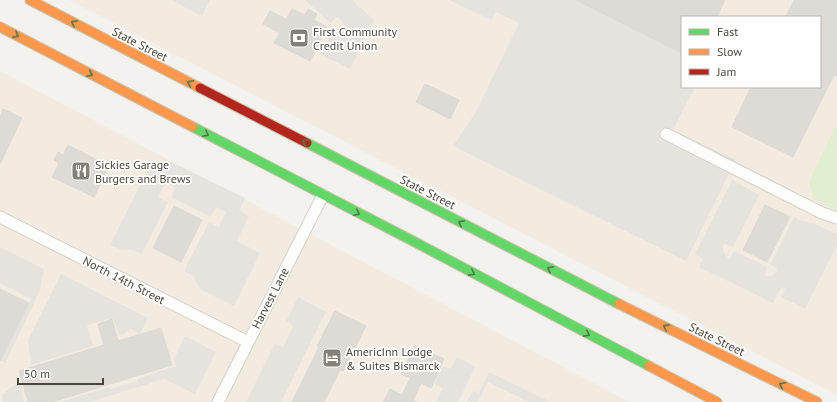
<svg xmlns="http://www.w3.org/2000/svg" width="837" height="402" font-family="'PT Sans',sans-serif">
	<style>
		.commercial { fill: #f3ebdf; fill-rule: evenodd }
		.green { fill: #e1eecf }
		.parking { fill: #e6e3df }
		.building { fill: #dedbd6; stroke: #dcd9d4 }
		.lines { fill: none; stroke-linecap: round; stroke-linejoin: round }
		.street-casing { stroke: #d2d0cb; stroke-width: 13 }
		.fast-casing { stroke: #ccbfa9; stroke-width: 11 }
		.slow-casing { stroke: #ccbfa9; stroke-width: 11 }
		.jam-casing { stroke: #ccbfa9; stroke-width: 11 }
		.street { stroke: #fdfdfc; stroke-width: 11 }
		.fast { stroke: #63d668; stroke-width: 9 }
		.slow { stroke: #ff974d; stroke-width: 9 }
		.jam { stroke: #b3261e; stroke-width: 9 }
		.oneway { stroke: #537749 }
		.labels { text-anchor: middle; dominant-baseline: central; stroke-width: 3.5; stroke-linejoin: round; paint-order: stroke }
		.poi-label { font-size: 12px; fill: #4b4439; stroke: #fff; text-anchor: start }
		.street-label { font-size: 12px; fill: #4b4439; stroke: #fff }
	</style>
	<rect width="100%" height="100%" fill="#f4f2ee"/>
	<path class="commercial" d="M69,0H837V125L829,207L837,210V395ZM682,17H820V87H682Z
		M0,71L630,402H0Z"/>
	<path class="green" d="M837,124V210L829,207L814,198L809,182Z"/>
	<path class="parking" d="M171,0H210L202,16Z
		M305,0H352L374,20L350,69L321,55L333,30L342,34L344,30V25L341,20L337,17L330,23Z
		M449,0H573L682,53V87H695L673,130L736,160L686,261L453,146L476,112L519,23L496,12L491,20Z
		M165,159L245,198L239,211L249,216L237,241L260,253L234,306L201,290L193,276L184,271L209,222L219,227L226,212L216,207L211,217L171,197L176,187L166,182L158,197L168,202L142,254L132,250L119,249L110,245L149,167L158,172Z
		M732,180L759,195L733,247L725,244L723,245V251L728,258L730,259L734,251L767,267L764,275L770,277L776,273L777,268L770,265L794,217L802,221L815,224L837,234V245L805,309L781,297L785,289L781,287L773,303L699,267L703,258L695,254Z
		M0,247L44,269L39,293L5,363L0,360L31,299L0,283Z
		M61,274L148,318L140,334L130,329L124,334L119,335L113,318L87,325L93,346L31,365L28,340Z
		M298,297L326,312L281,402H246L275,343L283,347L293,326L286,321Z
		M185,336L216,352L195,394L164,379L90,402H60L109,387L111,389L138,381L137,379L176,366L174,359Z
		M457,357L475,367L458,402H436L443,388L434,384L443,366L451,369Z
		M489,372L551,402H529L488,382L478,402H467L473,391L479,393Z
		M19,382L24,402H3L2,394Z"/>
	<path class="building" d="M575,0H725L717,17H682V53Z
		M794,0H837V76L834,75L793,157L732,127L751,87H820V17H786Z
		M292,9L305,15L308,9L317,14L314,20L327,27L310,61L274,43L280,33L263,24L270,11L286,19Z
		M425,84L459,100L450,119L416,102Z
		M3,109L22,118L0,164V116Z
		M68,145L109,166L94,197L52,177L59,163L54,160L58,152L63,155Z
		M765,205L790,217L767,262L743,250Z
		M174,206L202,220L181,262L153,248Z
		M0,289L29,303L0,361Z
		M335,311L366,326L343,371L340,370L324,402H292L319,347L317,346Z
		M112,319L118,341L161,328L172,365L52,402H28L19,371L104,345L98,324Z
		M415,345L444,359L431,388L421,383L413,400L417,402H383L390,389L402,395L410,378L401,374Z"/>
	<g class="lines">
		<defs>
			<path id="street" d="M666,134L822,213L837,218
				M0,217L248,342
				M218,402L323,195"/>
			<path id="fast" d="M193,127L411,240L649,366
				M307,143L619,304"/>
			<path id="slow" d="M30,0L200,88
				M0,27L193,127
				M619,304L817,402
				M649,366L717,402"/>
			<path id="jam" d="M200,88L307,143"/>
		</defs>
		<use href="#street" class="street-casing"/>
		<use href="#fast" class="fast-casing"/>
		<use href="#slow" class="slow-casing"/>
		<use href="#jam" class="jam-casing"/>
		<use href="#street" class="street"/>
		<use href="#fast" class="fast"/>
		<use href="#slow" class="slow"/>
		<use href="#jam" class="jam"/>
	</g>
	<defs><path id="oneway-chevron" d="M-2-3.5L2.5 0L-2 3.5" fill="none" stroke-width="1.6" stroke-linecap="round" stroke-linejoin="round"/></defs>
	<g class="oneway">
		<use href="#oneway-chevron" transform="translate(74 23) rotate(-153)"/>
		<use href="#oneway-chevron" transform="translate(16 35) rotate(27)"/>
		<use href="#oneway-chevron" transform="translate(90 74) rotate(27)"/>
		<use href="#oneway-chevron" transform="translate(190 83) rotate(-153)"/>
		<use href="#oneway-chevron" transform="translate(206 134) rotate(27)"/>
		<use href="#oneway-chevron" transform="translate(305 142) rotate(-153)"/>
		<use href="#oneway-chevron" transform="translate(357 213) rotate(27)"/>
		<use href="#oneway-chevron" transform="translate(461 223) rotate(-153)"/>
		<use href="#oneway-chevron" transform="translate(550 269) rotate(-153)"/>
		<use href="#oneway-chevron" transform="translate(472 273) rotate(28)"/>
		<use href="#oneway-chevron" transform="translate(666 327) rotate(-154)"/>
		<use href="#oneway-chevron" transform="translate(587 334) rotate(28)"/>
		<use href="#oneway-chevron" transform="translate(782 385) rotate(-154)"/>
	</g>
	<defs>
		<symbol id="bank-square" viewBox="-11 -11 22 22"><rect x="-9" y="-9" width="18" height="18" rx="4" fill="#868178" stroke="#fff"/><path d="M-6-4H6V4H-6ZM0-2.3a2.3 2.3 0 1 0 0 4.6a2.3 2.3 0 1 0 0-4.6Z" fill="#fff"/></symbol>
		<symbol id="restaurant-square" viewBox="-11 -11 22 22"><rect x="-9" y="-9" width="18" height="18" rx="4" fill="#868178" stroke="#fff"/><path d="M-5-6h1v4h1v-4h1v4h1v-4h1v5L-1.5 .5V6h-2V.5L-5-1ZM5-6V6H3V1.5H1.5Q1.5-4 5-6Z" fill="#fff"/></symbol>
		<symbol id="hotel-square" viewBox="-11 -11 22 22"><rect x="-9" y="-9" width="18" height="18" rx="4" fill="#868178" stroke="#fff"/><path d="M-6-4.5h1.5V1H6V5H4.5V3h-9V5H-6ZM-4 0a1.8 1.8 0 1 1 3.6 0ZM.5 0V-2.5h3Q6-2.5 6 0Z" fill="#fff"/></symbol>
	</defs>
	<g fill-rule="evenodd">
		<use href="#bank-square" x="288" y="27" width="22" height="22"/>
		<use href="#restaurant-square" x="70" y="160" width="22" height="22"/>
		<use href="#hotel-square" x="321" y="347" width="22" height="22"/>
	</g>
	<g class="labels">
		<g class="poi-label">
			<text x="313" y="31">First Community<tspan x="313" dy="14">Credit Union</tspan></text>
			<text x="95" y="164">Sickies Garage<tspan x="95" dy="14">Burgers and Brews</tspan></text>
			<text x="346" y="351">AmericInn Lodge<tspan x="346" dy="14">&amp; Suites Bismarck</tspan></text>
		</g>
		<g class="street-label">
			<text transform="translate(140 44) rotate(27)">State Street</text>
			<text transform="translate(428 192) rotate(27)">State Street</text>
			<text transform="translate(124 280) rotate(27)">North 14th Street</text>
			<text transform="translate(270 298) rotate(-63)">Harvest Lane</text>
			<text transform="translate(717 339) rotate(26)">State Street</text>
		</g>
	</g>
	<rect x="681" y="16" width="140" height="72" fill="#ffffff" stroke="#b7b4b0"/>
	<rect x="689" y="29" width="20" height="6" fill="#63d668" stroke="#b7b4b0"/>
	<text x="717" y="36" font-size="12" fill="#4b4439">Fast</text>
	<rect x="689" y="49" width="20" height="6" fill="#ff974d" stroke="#b7b4b0"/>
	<text x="717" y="56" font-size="12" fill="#4b4439">Slow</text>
	<rect x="689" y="69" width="20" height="6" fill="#b3261e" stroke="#b7b4b0"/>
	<text x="717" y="76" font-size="12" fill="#4b4439">Jam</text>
	<path d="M18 378v6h85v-6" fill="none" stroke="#4b4439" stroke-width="2"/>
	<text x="24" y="378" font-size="12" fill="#4b4439" stroke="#ffffff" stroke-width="3" paint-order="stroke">50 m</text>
</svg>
